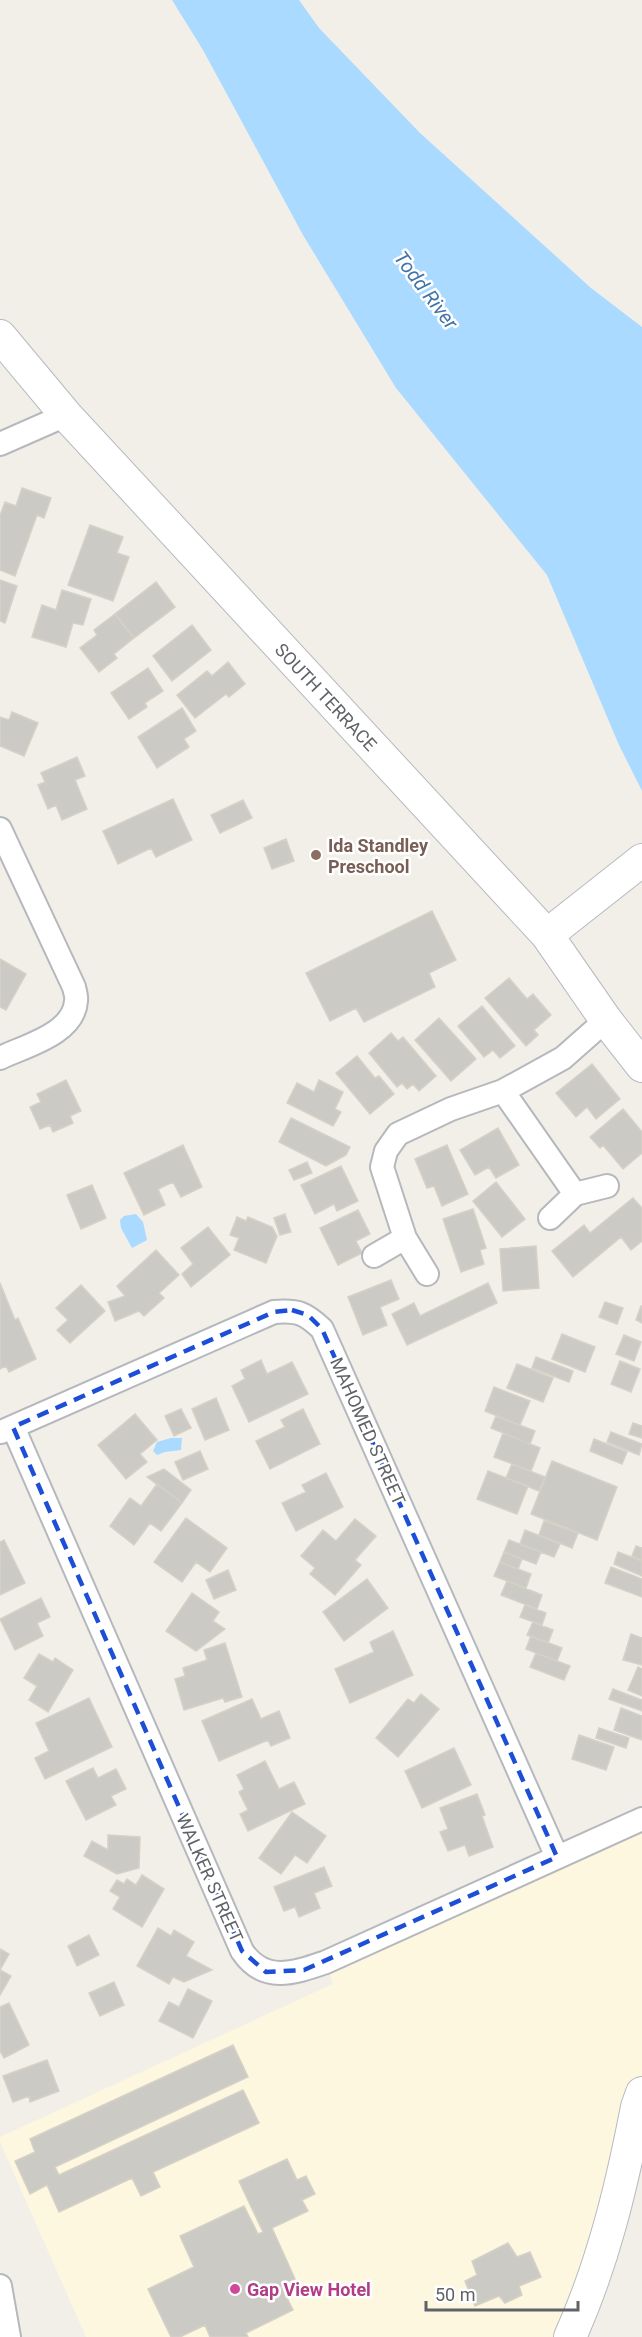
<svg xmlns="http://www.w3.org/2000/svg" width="642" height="2337" font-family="Roboto,sans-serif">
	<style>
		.commercial { fill: #fef7e0 }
		.water { fill: #aadaff }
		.building { fill: #cccac5; stroke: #d6d1c6; stroke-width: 1.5 }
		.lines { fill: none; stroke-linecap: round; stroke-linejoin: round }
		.street-casing { stroke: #b5b8bc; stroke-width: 26 }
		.secondary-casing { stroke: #b6babf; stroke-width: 34 }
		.street { stroke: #fff; stroke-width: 22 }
		.secondary { stroke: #fff; stroke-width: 32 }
		.marked { fill: none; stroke: #1d4ed8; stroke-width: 4.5; stroke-dasharray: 12 8; stroke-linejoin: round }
		.education-dot { fill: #8d6e63; stroke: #fff; stroke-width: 2 }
		.hotel-dot { fill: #d1479c; stroke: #fff; stroke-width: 2 }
		.labels { text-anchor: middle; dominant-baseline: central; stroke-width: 5; stroke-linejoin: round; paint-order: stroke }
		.street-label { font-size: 18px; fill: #5f6368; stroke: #fff }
		.education-label { font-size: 18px; font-weight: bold; fill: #785e54; stroke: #fff; text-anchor: start }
		.hotel-label { font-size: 18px; font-weight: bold; fill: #b23c85; stroke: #fff; text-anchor: start }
		.water-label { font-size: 20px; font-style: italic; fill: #4174aa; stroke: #fff }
	</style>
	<rect width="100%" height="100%" fill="#f1efe8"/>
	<path class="commercial" d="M642,1823V2109L570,2337H86L0,2142V2137L333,1984L326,1962Z"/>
	<path class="water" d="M172,0H299L319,28L420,133L591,288L642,327V791L619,745L547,575L396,388L303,235L203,50Z
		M136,1214L143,1222L147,1240L132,1248L121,1228L120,1220L124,1216Z
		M171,1438H182L181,1450L165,1452L157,1455L153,1451L157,1442Z"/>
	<path class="building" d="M22,488L51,498L44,518L37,515L15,576L0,570V516L5,502L16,506Z
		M90,525L123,537L117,553L129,557L113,601L68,585Z
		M0,580L17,586L5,623L0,621Z
		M156,582L175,607L134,638L115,614Z
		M62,590L91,599L83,625L73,623L66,647L32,637L42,605L56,610Z
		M115,614L134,638L114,654L117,658L99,672L80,648L97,635L94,630Z
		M192,625L211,650L172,681L153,656Z
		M228,662L245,684L229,697L226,694L195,718L177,695L207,671L212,676Z
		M148,668L163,691L145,703L147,707L129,719L111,693Z
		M182,708L196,731L184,739L189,747L157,768L138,737Z
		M12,712L38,723L24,756L0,746V717L9,720Z
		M77,757L85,776L75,780L87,809L62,820L56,805L48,809L38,785L45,782L41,773Z
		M173,799L192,840L156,857L151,848L118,864L103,831Z
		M243,800L252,818L220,833L211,815Z
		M286,839L294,861L272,869L264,848Z
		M432,911L456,960L429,973L435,987L364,1022L356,1008L330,1021L306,973Z
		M0,959L26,974L6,1010L0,1007Z
		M509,978L527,999L533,994L551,1015L534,1030L538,1035L526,1046L485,998Z
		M482,1006L515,1046L500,1058L493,1050L484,1057L458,1026Z
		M439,1018L476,1059L451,1081L415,1040Z
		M391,1033L398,1041L403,1037L436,1076L419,1091L413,1084L407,1089L402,1083L397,1087L369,1053Z
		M357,1056L375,1078L379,1076L394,1094L370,1114L336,1073Z
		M592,1064L620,1099L596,1119L587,1107L576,1117L556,1093Z
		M66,1080L81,1111L70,1116L73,1123L53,1132L50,1125L40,1129L30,1107L41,1102L37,1094Z
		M319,1080L343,1092L335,1109L341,1112L333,1126L287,1103L297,1083L314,1092Z
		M623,1109L642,1132V1153L623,1169L603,1145L600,1148L590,1137Z
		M291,1118L350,1147L346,1155L326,1166L279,1142Z
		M498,1128L519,1165L496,1178L489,1167L475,1175L460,1150Z
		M183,1145L202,1187L181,1197L173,1182L158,1189L165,1205L144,1215L124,1173Z
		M447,1145L468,1194L442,1206L434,1186L427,1188L415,1159Z
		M307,1162L312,1173L294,1180L289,1170Z
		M341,1166L358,1201L337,1211L334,1204L315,1214L301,1185Z
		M496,1182L525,1219L502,1237L473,1201Z
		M92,1185L106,1218L81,1229L67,1195Z
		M633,1198L642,1208V1241L631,1250L621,1237L573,1277L552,1251L584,1225L590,1233Z
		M473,1209L486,1248L480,1250L484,1264L461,1272L443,1219Z
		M358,1210L370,1234L356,1241L362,1253L338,1265L320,1228Z
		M285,1214L291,1232L280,1235L274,1218Z
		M237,1217L246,1221L248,1217L272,1227L277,1236L266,1263L234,1250L239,1238L230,1235Z
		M208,1227L230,1255L191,1287L182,1274L193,1264L181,1248Z
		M536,1246L539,1288L503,1291L500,1249Z
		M156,1250L179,1275L159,1293L164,1298L144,1316L139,1311L115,1321L108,1302L125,1296L117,1286Z
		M391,1280L399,1299L380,1307L387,1325L363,1335L348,1297Z
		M0,1283L15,1320L18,1318L36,1359L9,1372L6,1366L0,1369Z
		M488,1283L497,1303L407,1345L392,1314L414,1303L420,1316Z
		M81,1285L105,1311L70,1343L57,1330L68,1320L56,1308Z
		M605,1302L623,1308L617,1324L599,1317Z
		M641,1306H642V1323L636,1320Z
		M562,1334L595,1347L585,1372L552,1359Z
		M624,1335L641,1342L634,1361L616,1354Z
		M536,1357L573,1371L569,1382L532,1368Z
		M261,1360L267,1374L292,1362L308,1394L249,1422L232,1386L245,1379L241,1370Z
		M620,1361L640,1369L631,1392L611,1384Z
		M517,1364L553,1378L543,1402L507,1388Z
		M494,1387L530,1401L520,1425L485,1411Z
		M216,1398L229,1430L205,1440L192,1409Z
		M181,1409L191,1428L174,1436L165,1416Z
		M303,1409L320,1444L270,1469L256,1441L285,1427L281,1420Z
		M135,1414L157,1440L140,1454L147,1462L126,1479L98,1445Z
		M496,1416L535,1431L530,1444L491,1428Z
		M633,1423L642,1426V1438L629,1434Z
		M611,1432L642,1444L639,1455L607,1442Z
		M503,1433L540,1448L531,1471L494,1457Z
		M594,1439L627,1452L622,1464L590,1451Z
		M200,1451L208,1469L183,1480L175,1462Z
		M552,1461L617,1487L597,1540L531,1514Z
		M512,1464L545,1477L539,1491L506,1478Z
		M164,1469L191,1490L182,1503L147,1477Z
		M488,1471L528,1486L517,1514L477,1499Z
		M326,1473L343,1507L296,1531L282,1503L306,1492L302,1485Z
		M157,1484L182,1503L161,1531L150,1523L134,1545L110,1526L130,1498L141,1506Z
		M186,1518L227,1548L210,1572L196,1562L182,1582L154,1562Z
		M355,1519L376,1536L355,1560L361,1565L335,1595L310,1574L315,1568L301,1556L323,1530L336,1541Z
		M544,1521L578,1533L572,1548L539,1535Z
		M525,1530L560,1544L554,1557L520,1544Z
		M4,1540L25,1583L0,1595V1542Z
		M509,1540L541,1552L536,1564L504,1552Z
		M636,1546L642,1548V1560L632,1556Z
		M504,1552L522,1559L518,1569L500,1562Z
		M618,1552L642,1561V1576L614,1564Z
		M500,1562L531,1574L526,1588L494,1576Z
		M611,1567L642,1579V1597L605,1583Z
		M228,1570L236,1590L214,1599L206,1580Z
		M367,1579L388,1608L344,1641L323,1612Z
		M507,1581L542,1595L537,1609L501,1595Z
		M192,1593L219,1612L213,1621L225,1629L196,1651L166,1631Z
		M41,1598L50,1617L37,1623L43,1636L15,1650L0,1619Z
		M525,1605L546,1613L542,1625L520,1617Z
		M533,1622L553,1630L548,1643L527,1635Z
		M393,1631L413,1675L350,1703L335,1669L374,1652L370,1642Z
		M631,1634L642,1638V1665L623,1660Z
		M531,1636L562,1648L557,1661L526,1649Z
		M225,1643L242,1697L225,1702L223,1698L184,1710L175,1679L185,1676L183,1668L207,1660L204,1650Z
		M536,1653L570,1666L564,1680L530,1667Z
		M39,1654L53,1662L55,1658L73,1670L48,1712L29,1700L37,1686L24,1678Z
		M638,1667L642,1669V1696L628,1690Z
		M613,1689L642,1700V1711L609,1699Z
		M421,1694L439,1709L398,1757L376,1738L408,1699L414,1703Z
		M89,1698L112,1747L45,1779L35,1758L49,1751L36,1723Z
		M252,1699L261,1719L279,1711L290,1738L271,1746L268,1740L219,1761L202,1721Z
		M621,1708L642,1716V1740L614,1730Z
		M599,1728L629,1738L626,1748L596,1738Z
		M579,1735L614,1747L606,1770L572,1759Z
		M454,1748L471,1785L422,1808L405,1771Z
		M265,1761L279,1789L294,1782L305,1804L248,1831L240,1814L248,1810L239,1792L244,1789L237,1775Z
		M93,1768L98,1778L116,1769L126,1789L111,1796L116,1805L86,1820L66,1781Z
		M477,1794L485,1815L482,1816L493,1847L469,1856L465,1845L448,1851L440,1832L448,1829L440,1808Z
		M292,1812L326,1836L307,1863L295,1855L281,1874L259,1858Z
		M108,1835L140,1837L139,1868L117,1874L84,1856L92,1841L108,1850Z
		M324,1867L332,1886L314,1893L320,1908L299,1917L295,1907L284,1911L274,1887Z
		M142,1875L164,1889L142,1927L113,1909L120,1897L110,1891L117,1880L124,1884L127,1879L136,1885Z
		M158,1928L171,1936L174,1930L194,1942L186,1956L212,1970L184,1982L173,1977L169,1984L137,1966Z
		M89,1935L99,1955L77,1966L68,1946Z
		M0,1949L9,1954L0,1970L11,1976L0,1995Z
		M114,1982L124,2005L100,2016L89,1993Z
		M188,1989L212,2001L193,2038L159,2021L169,2002L179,2007Z
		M9,2003L29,2045L4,2058L0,2051V2007Z
		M233,2045L248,2077L55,2167L59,2175L243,2090L259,2123L153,2172L160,2187L141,2196L132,2178L59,2212L47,2185L30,2194L15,2161L35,2152L30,2139Z
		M47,2060L59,2091L30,2102L29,2096L13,2102L3,2076Z
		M287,2159L297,2180L306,2176L315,2194L302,2200L308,2211L272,2228L295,2279L281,2286L293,2310L246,2333L248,2337H210L205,2325L180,2337H171L148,2289L194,2267L180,2236L244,2206L258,2234L263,2232L239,2181Z
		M508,2243L517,2257L530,2252L541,2277L519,2286L522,2295L505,2303L499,2296L475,2306L465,2281L477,2275L472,2261Z"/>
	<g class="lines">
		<defs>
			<path id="street" d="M0,444L66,415
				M0,829L74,987C75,992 77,997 76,1001C74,1034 25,1046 0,1058
				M503,1091L575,1194
				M550,1218L575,1194L607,1186
				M374,1256L405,1238
				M427,1274L405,1238L382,1167L386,1151L398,1134L451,1109L503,1091L563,1058L606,1020
				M13,1427L242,1951C264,1984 294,1973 326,1962L642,1819
				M1,1432L274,1312C298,1310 305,1313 322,1329L557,1857
				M0,2286L9,2337"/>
			<path id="secondary" d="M0,336L66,415L547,935L606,1020L642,1066
				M547,935L642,860
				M570,2337C603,2264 622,2185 637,2107L642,2093"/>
		</defs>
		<use href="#street" class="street-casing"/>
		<use href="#secondary" class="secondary-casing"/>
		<use href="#street" class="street"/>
		<use href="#secondary" class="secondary"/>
	</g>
	<path class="marked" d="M292,1310L308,1315L322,1329L557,1857L304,1970L266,1972L242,1951L13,1427L274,1312Z"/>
	<circle class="education-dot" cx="316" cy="855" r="6"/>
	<circle class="hotel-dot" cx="235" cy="2289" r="6"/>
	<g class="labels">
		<g class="street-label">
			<text transform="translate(326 697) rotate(47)">SOUTH TERRACE</text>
			<text transform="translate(368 1431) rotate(66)">MAHOMED STREET</text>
			<text transform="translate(210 1878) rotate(66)">WALKER STREET</text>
		</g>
		<g class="education-label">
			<text x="328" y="845">Ida Standley<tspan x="328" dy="21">Preschool</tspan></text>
		</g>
		<g class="hotel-label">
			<text x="247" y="2289">Gap View Hotel</text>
		</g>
		<g class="water-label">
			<text transform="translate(426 290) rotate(53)">Todd River</text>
		</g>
	</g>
	<path d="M426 2301v9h152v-9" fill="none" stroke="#5f6368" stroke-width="3"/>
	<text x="435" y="2301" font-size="18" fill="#5f6368" stroke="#ffffff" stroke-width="4.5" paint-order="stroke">50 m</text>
</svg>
